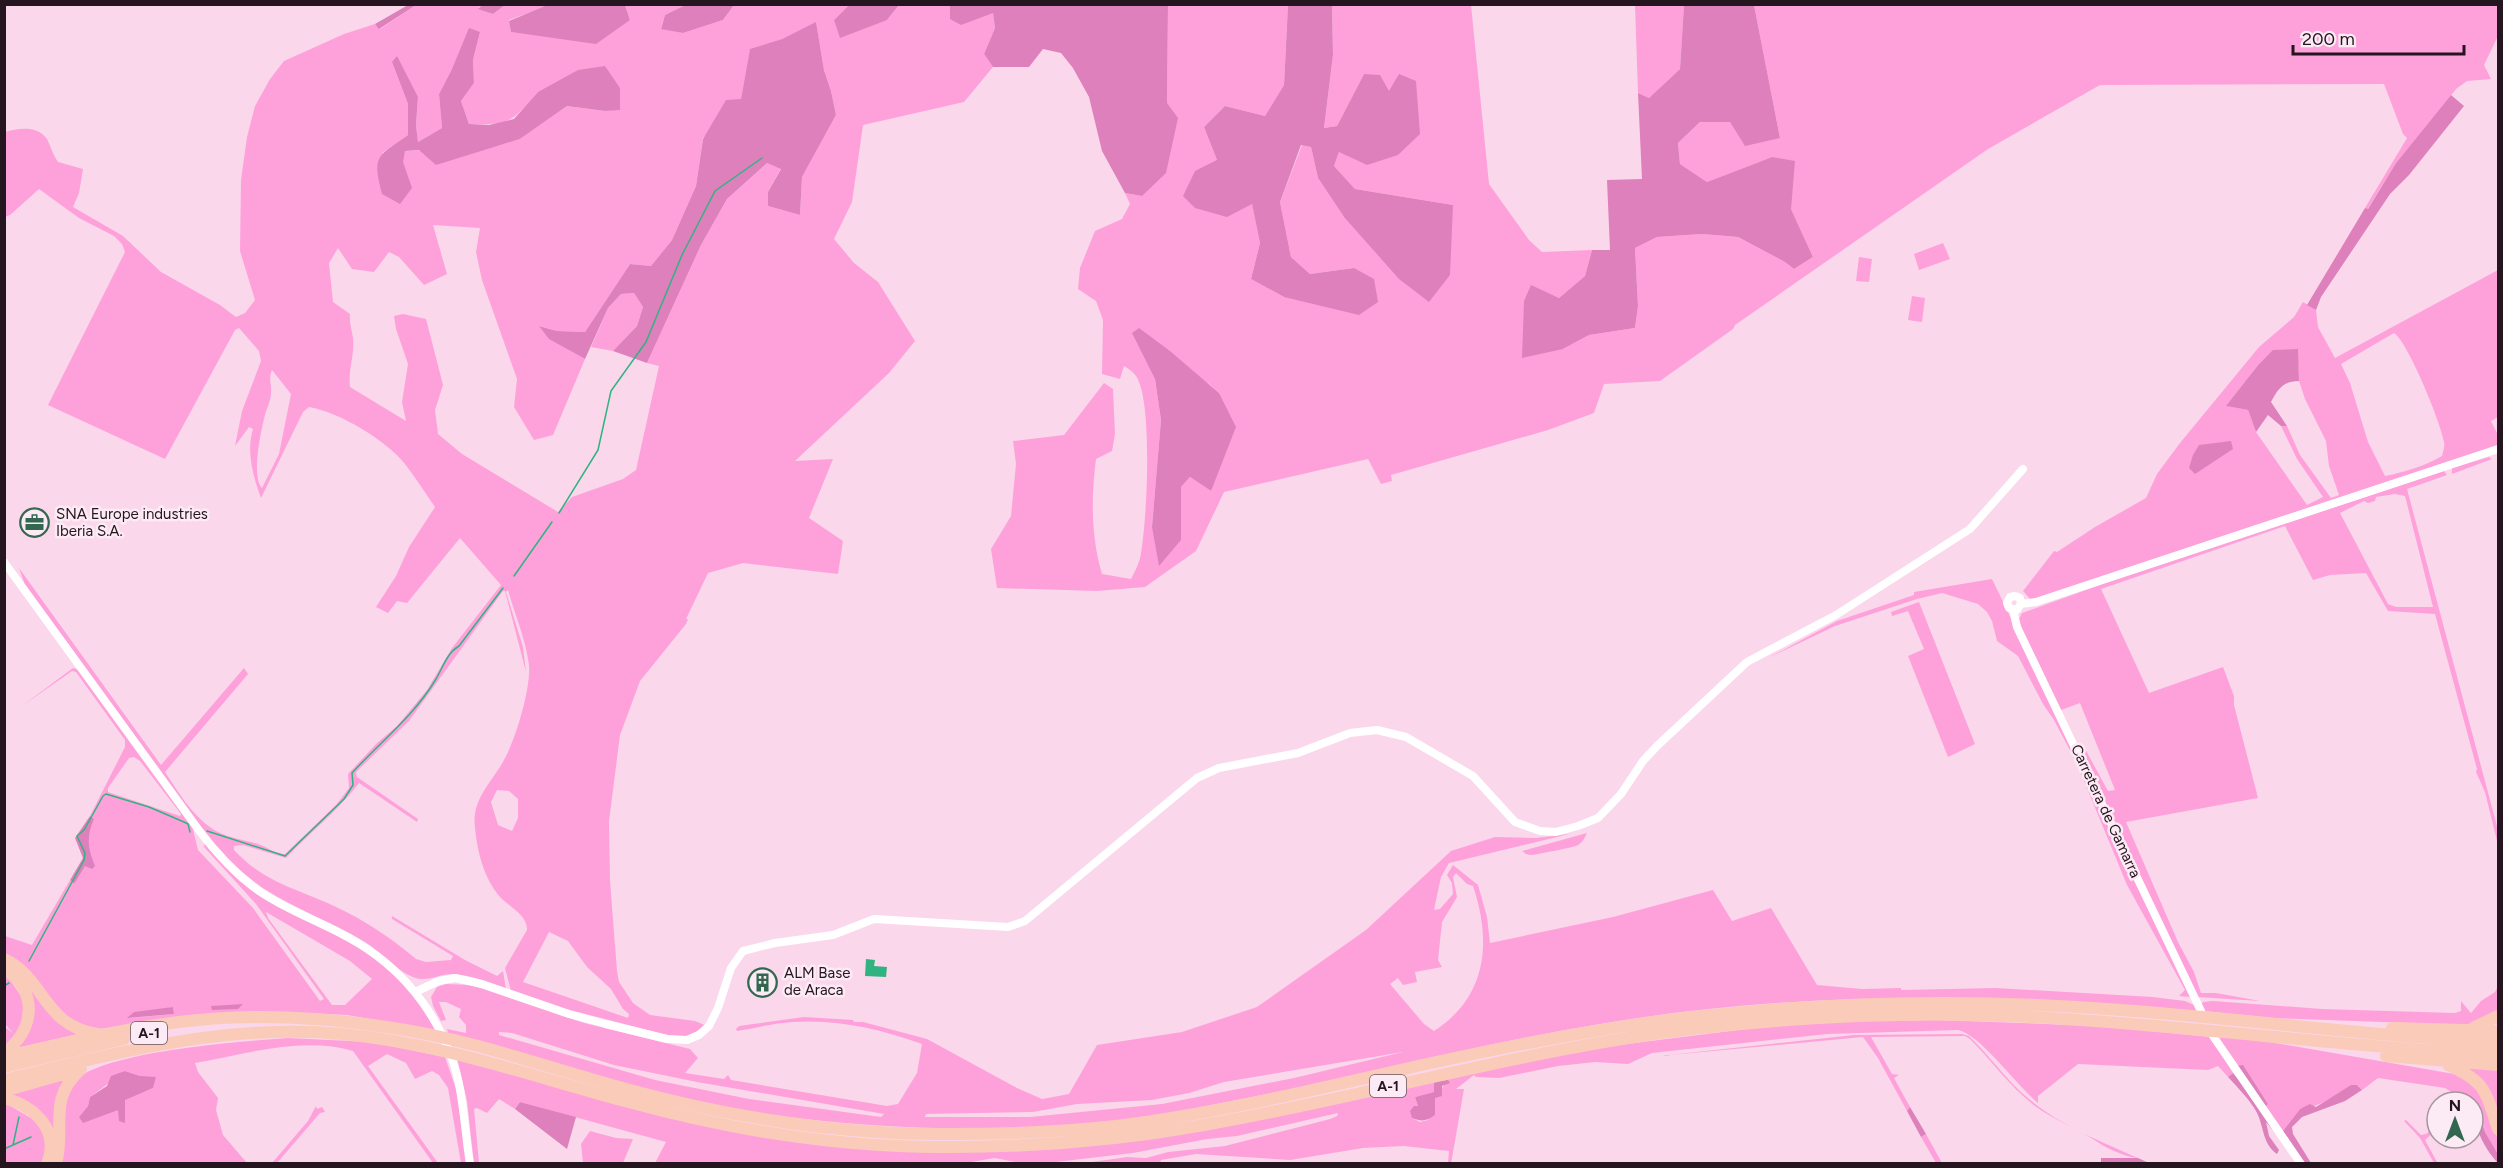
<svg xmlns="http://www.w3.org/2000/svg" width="2503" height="1168" font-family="Figtree,sans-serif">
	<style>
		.green { fill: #fea1db; fill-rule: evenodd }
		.forest { fill: #dd80bb }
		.water { fill: #30b380 }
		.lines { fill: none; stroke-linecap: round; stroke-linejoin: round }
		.stream { stroke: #30b380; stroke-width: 1.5 }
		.minor { stroke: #fff; stroke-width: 8 }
		.highway { stroke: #fbcbb9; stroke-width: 12 }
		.labels { text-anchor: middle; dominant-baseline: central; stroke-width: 5; stroke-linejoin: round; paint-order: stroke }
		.shield { fill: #fceaf4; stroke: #65555e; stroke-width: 1.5 }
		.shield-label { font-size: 14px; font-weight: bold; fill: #24151e }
		.poi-label { font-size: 15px; fill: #24151e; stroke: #fceaf4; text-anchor: start }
		.street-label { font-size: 15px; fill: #24151e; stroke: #fceaf4 }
	</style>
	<rect width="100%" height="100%" fill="#fbd7ec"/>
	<path class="green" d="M416,5H482L478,8L493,14L505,5H550L509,20L511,32L571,39L630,20L625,5H688L665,15L661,28L683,33L723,20L734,5H849L834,20H887L899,5H950V19L993,13L995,28L984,54L993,67L964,102L863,125L852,202L834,239L854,263L878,282L915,341L889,373L795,461L833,459L809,518L843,541L838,574L743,563L708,573L686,619H688L686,624L640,681L620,735L609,821L610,881L617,971L619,982L633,1003L650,1015L695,1021L707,1026L685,1037L671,1036L558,1007L511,991L505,968L527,930C528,915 508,906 499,896C484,878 477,851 475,828C471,798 493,782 505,758C516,738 531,688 529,665C526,640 515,615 508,590L506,592L523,647L526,672L505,591H503L409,721L356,772L357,777L418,819L417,822L359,783C338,811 309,833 286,858L243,845L234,846V850C265,883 295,888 334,906C365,920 391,938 416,959L426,962L451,960L453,956L392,919V916L465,960L497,976L503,971L506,989C489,983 472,975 453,974C439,974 426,983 413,977C395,970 381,952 365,942C332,922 295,909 263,888C241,873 223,854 206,834L25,585L19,568L161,765L244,668L248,674L165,772C179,793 194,819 218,832C230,838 245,840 258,844C267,847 276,854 285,854L336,805L349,788L348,774L377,743L397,726L427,690L452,648L501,585L460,538L407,603L397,601L388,613L376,607L396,576L409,547L435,507C425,493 416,478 405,464C386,440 339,412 309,407L303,412L261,498C253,476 246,452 253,429L249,427L235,446L242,411L261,361L259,351L239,328L235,330L165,459L48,405L125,252L122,244L114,236L79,218L39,189L10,215L5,217V132C18,128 38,125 47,139C51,147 53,155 58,162L83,169L79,193L73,207L123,236L161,272L220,305L236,317L245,313L255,300L240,251L241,180L247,137L255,106L270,79L284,61L344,34L375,24L380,29ZM816,23L824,70L831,91L836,115L802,177L800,215L768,206V192L781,168L767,163L727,199L701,245L647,363L659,366L636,470L623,479L572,497L558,512L462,454L438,434L435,410L443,385L426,319L403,314L394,316L396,329L408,364L402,402L406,421L350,387C348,370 355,354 353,338C352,330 349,323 350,314L333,302L329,263L338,248L352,269L374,272L389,252L399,257L424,285L447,274L433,225L480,228L476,252L482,280L517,379L514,407L534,440L553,435L585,359L550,339L540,326L557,331L585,332L630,264L651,266L672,240L696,186L703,138L741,100L750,50L782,39ZM480,32L473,60L474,83L461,101L469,124C510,125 512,122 538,92L620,88V109L605,111L567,106L520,139L496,146L405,151L402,162L382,153L408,135V104L392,62L418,97L416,125L418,142L442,128L439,94L452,69ZM272,370L291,394L279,454L262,488C251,477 261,430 265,415C267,408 271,400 271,393C272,384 268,379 272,370ZM497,790L509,791L518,799V818L512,831L498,825L491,802ZM549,932L568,941L587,967L611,989L623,1009L629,1014L628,1018L523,982Z
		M1168,5H1288L1284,85L1265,116L1225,106L1204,127L1217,160L1252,203L1260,243L1251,279L1284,297L1354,268L1310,274L1291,257L1280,202L1302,145L1311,147L1318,178L1344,217L1453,205L1355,189L1334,166L1339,152L1389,92L1364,74L1337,126L1324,128L1333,55L1332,5H1471L1489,184L1529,240L1542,252L1592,250L1585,276L1559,298L1530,286L1563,349L1589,335L1635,328L1638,306L1635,248L1657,237L1702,234L1738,237L1785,262L1794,269L1813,257L1791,209L1772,157L1707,182L1680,164L1678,143L1700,122H1730L1780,138L1754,5H2498V36L2484,65L2491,79L2467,81L2456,89L2396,163L2367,210L2365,208L2407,138L2403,134L2384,84L2100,85L1988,149L1735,325L1733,329L1660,381L1604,384L1594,413L1548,430L1391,475L1392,481L1381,484L1368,459L1224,492L1196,551L1145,587L1097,591L997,588L991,549L1011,516L1016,464L1013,441L1064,435L1104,383L1113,389L1115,434L1112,451L1096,459C1091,497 1091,537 1102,574L1131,579C1135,571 1140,562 1141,553C1147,518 1152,414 1139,382C1137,375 1131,370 1124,366L1120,379L1102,374L1103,320L1096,301L1078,289L1080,268L1095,231L1122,219L1130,204L1125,193L1142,196L1167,103ZM1155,379L1208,383L1219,393L1211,491L1190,477L1181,487V540L1152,527L1161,420Z
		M1635,5H1684L1680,69L1649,98L1638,93Z
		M1943,243L1950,259L1919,270L1914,254Z
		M1859,257L1872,259L1869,282L1856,281Z
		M2498,270V417L2491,421L2498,435V445L2031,600L2023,591L2054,551L2057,552L2095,527L2146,498L2157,474L2180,443L2259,347L2294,317L2303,302L2316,310L2318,327L2335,358ZM2394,333C2408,342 2441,423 2444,442C2445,446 2443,452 2442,456C2425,466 2405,472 2385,476L2368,442L2350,383L2341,364ZM2273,351L2298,360L2299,381L2305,399L2326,441L2329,466L2339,495L2331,498L2300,455L2287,426H2281L2297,459L2323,497L2307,505L2256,432L2248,410L2227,406L2259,364Z
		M634,293L643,307L637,326L613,351L591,347L608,308L621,294Z
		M1912,296L1925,298L1922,322L1908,320Z
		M2489,457L2492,459L2452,474V468Z
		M2444,471L2447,475L2407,489L2498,830V845L2485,792L2476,772L2477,769L2435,614L2388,611L2366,573L2330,575L2313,580L2285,526L2101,589L2149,693L2223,667L2234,696V705L2258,798L2126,822L2178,942L2194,972L2201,993H2216L2260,1001L2197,997L2163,929L2081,749L2084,747L2108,791L2115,790L2080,703L2061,710L2022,630L2019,619L2022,613L2108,582ZM2395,494L2405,496L2433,607H2396L2388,604L2340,513L2364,501L2368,503L2375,501L2376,497Z
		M1992,579L2103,809L2191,997L2179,996L2185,990L2127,885L2077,764L2054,720L2043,704L2018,656L1997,641L1992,621L1987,612L1978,604L1942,593L1917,599L1835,626L1768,658L1837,621L1914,595V592Z
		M1919,602L1975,744L1948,757L1908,656L1924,649L1908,611L1892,616L1891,612Z
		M73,668L79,670L192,825L198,850L253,908L320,1001L324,999L256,904L204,847L205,843C218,858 230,874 246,886C277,911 315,923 350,943C386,963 415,993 435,1030L347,1015L307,1013L96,1029L75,1024L5,954V948H6L5,936L32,945L70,880L74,884L88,850V832L94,819L90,816L125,747V740L76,672L72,671L22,706ZM134,757L140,761L181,814L180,816L108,792V788L129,758ZM266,912L350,961L372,979L345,1005H332L268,918ZM173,1007L174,1014L129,1018Z
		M1587,833C1585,837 1583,842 1578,845C1576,847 1534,855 1531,855C1525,854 1526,854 1522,851Z
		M1569,834L1449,863L1441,877L1434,910L1440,909L1453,894L1452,883L1447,875L1453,865L1478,885L1487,917L1490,943L1613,917L1713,890L1732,921L1771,908L1817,985L1862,989L1901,988V990L1996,988L2153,997L2185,1001L2194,1005L2198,1011C2001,994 1807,990 1612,1022C1486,1042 1362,1076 1237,1100C1182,1111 1125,1122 1069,1126C968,1131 867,1129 767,1114C662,1099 551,1062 448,1033L447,1029L466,1033V1025L459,1017L461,1009L446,1002H439L446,1020L441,1021L433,1006L431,997L437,987L446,984L471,985L584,1023L690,1049L698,1058L685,1073L724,1079L728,1075L731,1080L887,1106L898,1104L917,1073L922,1044C880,1029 838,1019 793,1022C774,1023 756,1028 737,1031L736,1029L739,1026L804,1017L853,1020L854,1022H863L927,1039L1017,1088L1042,1099L1069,1094L1097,1045L1182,1032L1257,1007L1366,930L1451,851L1495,837L1536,838ZM1456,873L1467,884L1473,886C1492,942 1487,997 1434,1031L1424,1024L1390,984L1398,978L1403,985L1417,982L1415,972L1442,967L1438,960L1442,922L1457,897L1453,877ZM499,1032L512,1033L614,1065L697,1082L884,1114L881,1117L749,1099L655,1080L499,1035ZM1403,1052L1294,1078L1162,1104L1030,1117H925L926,1114L1033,1112L1077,1104L1152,1100L1189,1093L1224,1082Z
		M5,962L79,1034L16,1048L32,1010Z
		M5,973L24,1000L21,1030L5,1048V1027L13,1033L5,1024Z
		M2498,986V1011L2480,1022L2464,1025L2273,1018L2204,1011L2201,1005L2203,1002L2213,1001L2322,1009L2455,1013L2461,1011V1001L2471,1013L2481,1001L2495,992Z
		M1936,1020L2100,1026L2211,1037L2233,1073L2228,1077L2218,1066L2208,1070L2078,1064L2038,1096V1103C2017,1086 1981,1035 1958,1030L1827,1034L1652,1053L1628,1064L1595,1062L1558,1066L1499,1078L1476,1077L1474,1075L1456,1089H1464L1451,1164L1448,1163L1449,1151L1404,1146L1363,1148L1290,1160L1196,1154L1161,1160L1160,1163H1085L1127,1157L1146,1158L1168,1152L1225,1146L1330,1119L1337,1116L1338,1113L1237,1136L1207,1139L1133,1153L1056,1162H1015L995,1158L965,1163H655L666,1142L520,1102L515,1109L499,1099L487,1113L477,1108L474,1109L479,1163L474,1164L467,1101L457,1058L819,1143L1082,1146L1603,1047L1762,1027L1856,1021ZM1448,1080L1435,1098L1428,1120L1420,1122L1412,1118L1415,1106H1418L1415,1097L1434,1092Z
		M1962,1034L1969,1036C1990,1056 2007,1081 2029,1099C2061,1126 2100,1141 2138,1158C2125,1157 2106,1148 2096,1141C2076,1128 2054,1120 2035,1106C2010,1087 1992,1061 1970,1039L1965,1036L1871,1037L1892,1074L1899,1075L1894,1078L1910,1107L1907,1111L1878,1058L1863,1037L1659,1056L1854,1035Z
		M2229,1037L2270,1042L2460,1075L2481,1094L2498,1140V1154L2485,1132L2473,1098L2466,1101L2445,1088L2378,1078L2362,1090L2357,1085C2334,1092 2327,1106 2300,1109L2283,1131L2265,1107L2268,1104L2243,1066H2235L2216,1038Z
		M288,1038L371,1042L445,1057L456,1089L467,1163H461L448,1088L439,1075L432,1071L415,1079L406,1063L387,1054L368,1066L438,1163H433L353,1051C302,1036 246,1054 195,1063L198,1072L218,1098L216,1110L223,1135L247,1163L60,1164C61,1138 57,1104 73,1083C98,1051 246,1041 288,1038ZM125,1071L140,1076L153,1088L79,1117L88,1106L90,1097Z
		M2465,1068L2498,1069V1121Z
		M68,1078L57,1148L52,1134L5,1094Z
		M4,1102L39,1123L48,1145L43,1163H5Z
		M316,1106L317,1109L322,1107L325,1112L320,1113L277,1163H272L308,1121Z
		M2406,1120L2421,1135L2426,1134L2437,1126V1129L2425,1140L2437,1162L2434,1163L2420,1138L2404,1121Z
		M590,1131L616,1138L633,1139L623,1163H583L581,1144Z
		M1926,1134L1942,1163H1936L1921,1137Z"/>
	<path class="forest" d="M550,4L625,5L630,20L596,44L511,32L509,21Z
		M688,4H734V5L723,20L683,33L661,29L665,15Z
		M408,5H416L379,29L375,24Z
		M482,5V4L505,5L493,14L478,9Z
		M849,5V4L899,5L887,20L840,38L834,20Z
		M950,5H1168L1167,103L1178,118L1166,173L1142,196L1125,193L1102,151L1089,97L1073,68L1061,53L1043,49L1029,67H993L984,54L995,28L993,13L961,25L950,19Z
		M1288,5H1332L1333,55L1324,128L1337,126L1364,74L1380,75L1389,91L1399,74L1416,81L1420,134L1398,155L1367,165L1339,152L1334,166L1355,189L1453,205L1450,275L1429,302L1399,279L1344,217L1318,178L1311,147L1301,145L1280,202L1291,257L1310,274L1354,268L1374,279L1378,302L1359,315L1284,297L1251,279L1260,243L1252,204L1227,217L1195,208L1183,196L1195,171L1217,160L1204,127L1225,106L1265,116L1284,85Z
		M1684,5H1754L1780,138L1745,146L1730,122H1700L1678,143L1680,164L1707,182L1772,157L1795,161L1791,209L1813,257L1794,269L1785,262L1738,237L1702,234L1657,237L1635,248L1638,306L1635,328L1589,335L1563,349L1522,358L1524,301L1531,285L1559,298L1585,276L1592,250H1610L1607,180L1642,179L1638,93L1649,98L1680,69Z
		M816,22L824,70L831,91L836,115L802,177L800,215L768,206V192L781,169L767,163L727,199L701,245L647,363L613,351L637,326L643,307L634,293L621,294L608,308L585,359L549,339L539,326L557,331L585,332L630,264L651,266L672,240L696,186L703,139L726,100L741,99L750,49L782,39Z
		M469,28L480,32L473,60L474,83L461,101L469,124L489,125L514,119L538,92L578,70L605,66L620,88V110L605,111L567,106L520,139L436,165L419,150L405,151L403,162L412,188L400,204L382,194C372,155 377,157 408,135V104L392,62L397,56L418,97L416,125L418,142L442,128L439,94L452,69Z
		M2451,95L2464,106L2409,175L2390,194L2321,297L2316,310L2307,305L2365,208L2368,209L2396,163Z
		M1139,328L1170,351L1219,393L1236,427L1211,491L1190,477L1181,487V540L1159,566L1152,527L1161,420L1155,379L1132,333Z
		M2298,349L2299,381C2283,381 2278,389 2271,402L2287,426H2281L2268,415L2256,432L2248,410L2226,406L2259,364L2273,350Z
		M2231,441L2233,449L2195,474L2189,468L2193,455L2199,445Z
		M90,816L94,819C86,837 88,849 95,866L92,869L85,866L74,884L70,880L83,858L75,838Z
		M243,1004L238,1009L212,1010L211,1006Z
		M173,1007L174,1014L127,1018L134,1012Z
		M2243,1065L2268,1104L2265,1107L2235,1066Z
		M125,1071L140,1076L156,1077L153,1088L125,1100V1123L119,1121L118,1110L83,1123L79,1117L88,1106L90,1097L107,1086L111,1076Z
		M2233,1073L2262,1108L2273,1130L2266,1122L2269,1136L2279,1150L2277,1154C2262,1144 2264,1125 2256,1111C2249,1099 2237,1087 2228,1077Z
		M1448,1080L1450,1083L1442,1086V1096L1435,1098V1115C1427,1121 1422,1122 1412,1118L1410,1111L1414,1106H1418L1415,1097L1434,1092V1082Z
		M2351,1085H2357L2362,1090L2345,1101L2302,1117L2292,1127L2293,1134L2311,1163H2304L2283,1131L2300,1109L2310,1104L2316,1107Z
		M2473,1098L2485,1132L2498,1154V1163C2483,1147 2473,1125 2473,1102L2466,1101Z
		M520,1102L576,1117L567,1149L515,1109Z
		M1910,1107L1926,1134L1921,1137L1907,1111Z
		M2101,1158H2138L2149,1163H2101Z"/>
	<path class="water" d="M866,959L875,960L874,966L887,967L886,977L865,976Z"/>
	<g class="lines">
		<path class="stream" d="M559,513L598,450L611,391L646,342L682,255L715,191L762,158
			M514,576L552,522
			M207,831L285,856L344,799L353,785L352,773C380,742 414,716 436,679C443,667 447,653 459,646L503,588
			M29,961L84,860L85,853L77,836L84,830L103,796L106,794L149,807L184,822L188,824L190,832
			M4,986L9,983
			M13,1145L19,1117
			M4,1149L31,1137"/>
		<path class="minor" d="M4,562L198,829C216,853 235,874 259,891C284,908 313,919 340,933C392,959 431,1001 451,1056C464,1090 464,1128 470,1164
			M2021,604L2020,598L2015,596L2010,597L2007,603L2009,608L2017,610L2021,604L2036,602L2498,449
			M2013,610L2017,627L2201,1011
			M415,992L439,981L455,978L482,984L569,1014L606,1024L667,1039L687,1040L699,1035L709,1026L718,1008L731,968L743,951L775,943L833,935L874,919L1008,927L1025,921L1197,778L1219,768L1298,753L1350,733L1377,730L1406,737L1473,776L1515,822L1540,831L1556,832L1578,826L1598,818L1621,794L1643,761L1657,746L1747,662L1836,615L1970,529L2023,469
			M2213,1036L2301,1164"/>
		<path class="highway" d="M4,959C46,979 42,1025 97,1034
			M4,969C39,991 35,1030 4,1053
			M2392,1028L2498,1031
			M2473,1028L2498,1016
			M2386,1056L2498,1065
			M4,1057C62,1044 120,1029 179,1022C249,1013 323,1017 393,1028C473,1040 549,1068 626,1089C732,1118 842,1135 952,1134C1007,1134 1062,1132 1116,1126C1221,1113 1324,1087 1427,1064C1518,1044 1609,1026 1702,1016C1841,1001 1980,999 2120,1010C2246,1019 2372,1036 2498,1043
			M2448,1065C2487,1082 2485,1091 2498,1129
			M4,1067L124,1039
			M4,1080C116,1053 226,1023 342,1034C440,1043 531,1076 625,1101C730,1130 842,1148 951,1147C1035,1147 1121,1140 1204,1125C1370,1096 1533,1047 1701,1028C1810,1016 1921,1011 2031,1017C2187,1025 2342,1047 2498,1055
			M4,1091L81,1069
			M4,1098C34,1106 61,1130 47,1164
			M56,1164C66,1127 47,1100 80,1070"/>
	</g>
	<defs>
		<symbol id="office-ring" viewBox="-11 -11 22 22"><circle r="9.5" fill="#fceaf4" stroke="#31684f" stroke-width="1.5"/><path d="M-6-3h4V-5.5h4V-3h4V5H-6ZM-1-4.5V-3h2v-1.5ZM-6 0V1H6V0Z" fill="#31684f"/></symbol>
		<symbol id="building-ring" viewBox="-11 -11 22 22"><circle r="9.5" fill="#fceaf4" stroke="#31684f" stroke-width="1.5"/><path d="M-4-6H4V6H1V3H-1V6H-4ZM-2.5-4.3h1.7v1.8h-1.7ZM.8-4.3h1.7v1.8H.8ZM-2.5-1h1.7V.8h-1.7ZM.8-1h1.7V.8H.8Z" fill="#31684f"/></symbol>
	</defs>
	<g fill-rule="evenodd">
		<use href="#office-ring" x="18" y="506" width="33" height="33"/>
		<use href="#building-ring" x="746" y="966" width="33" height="33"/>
	</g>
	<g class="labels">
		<g class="shield">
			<rect x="131" y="1022" width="36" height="22" rx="4.5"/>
			<rect x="1370" y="1075" width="36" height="22" rx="4.5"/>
		</g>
		<g class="shield-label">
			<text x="149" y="1033">A-1</text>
			<text x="1388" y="1086">A-1</text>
		</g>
		<g class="poi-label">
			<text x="56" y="514">SNA Europe industries<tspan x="56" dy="17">Iberia S.A.</tspan></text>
			<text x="784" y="973">ALM Base<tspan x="784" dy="17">de Araca</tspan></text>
		</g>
		<g class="street-label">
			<text transform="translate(2106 811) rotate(65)">Carretera de Gamarra</text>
		</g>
	</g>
	<rect width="2503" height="1168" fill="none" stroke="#24151e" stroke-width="12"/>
	<g transform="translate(2455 1120)"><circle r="28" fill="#fceaf4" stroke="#a6959e" stroke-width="1.5"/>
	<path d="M0-4.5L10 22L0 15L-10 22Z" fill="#31684f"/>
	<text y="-9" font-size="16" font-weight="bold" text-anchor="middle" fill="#24151e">N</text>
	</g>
	<path d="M2293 45v9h171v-9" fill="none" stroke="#24151e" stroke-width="3"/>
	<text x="2302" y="45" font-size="18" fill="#24151e" stroke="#fceaf4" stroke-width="4.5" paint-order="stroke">200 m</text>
</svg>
